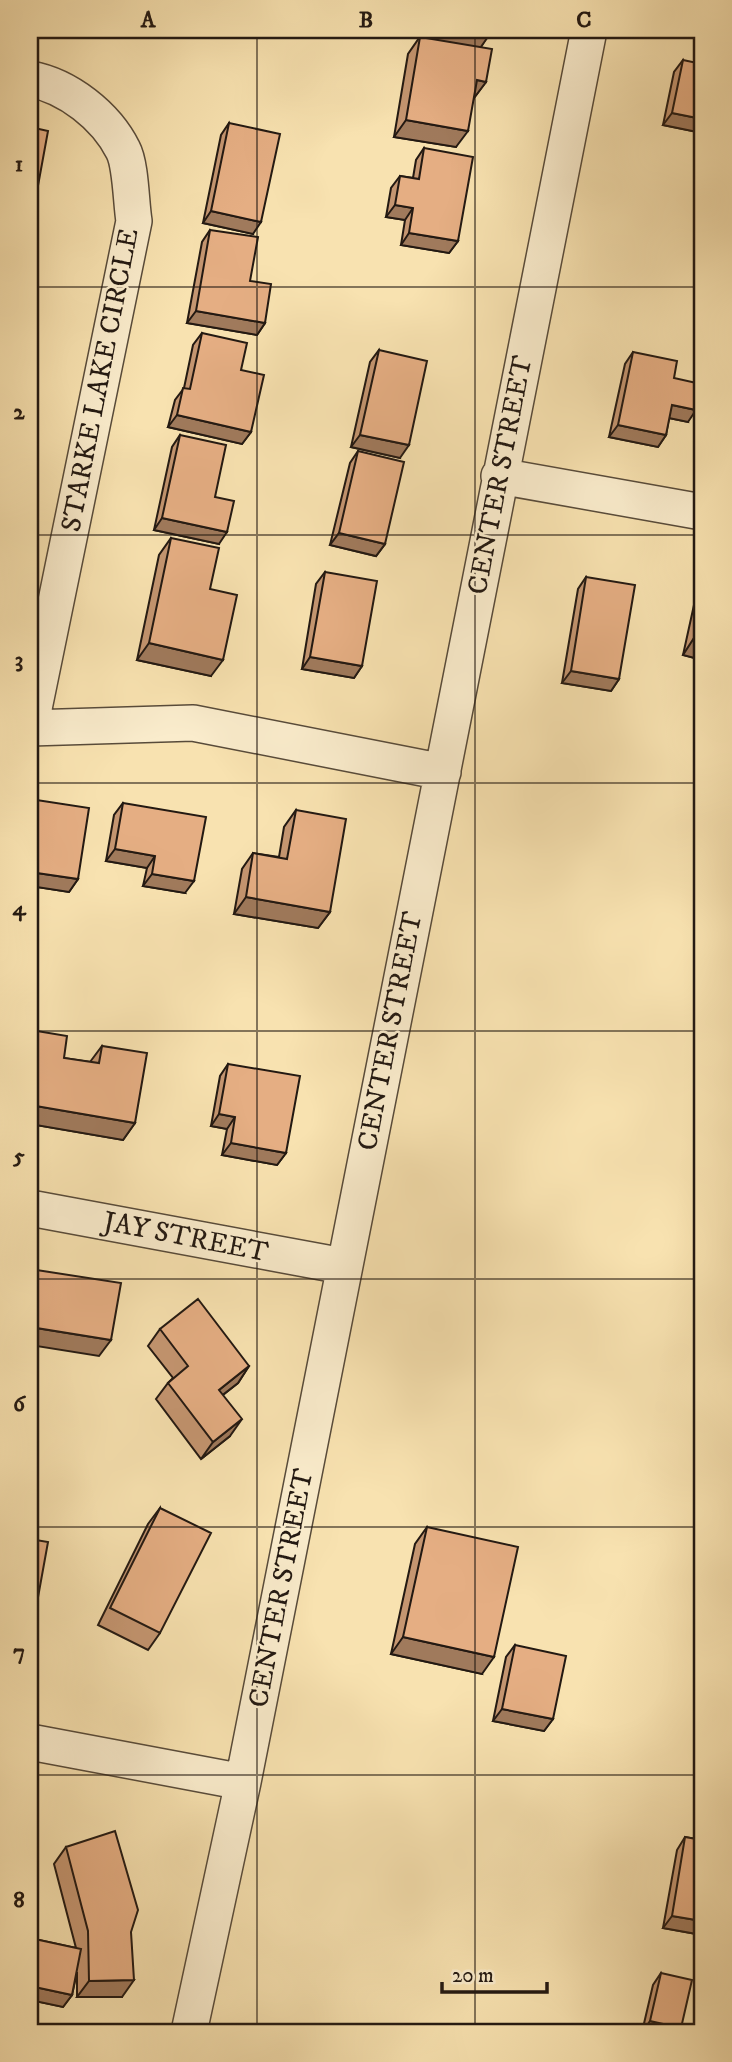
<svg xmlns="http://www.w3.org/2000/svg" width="732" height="2062" font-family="'IM FELL DW Pica',serif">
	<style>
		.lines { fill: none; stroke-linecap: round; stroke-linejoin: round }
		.minor-casing { stroke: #584b3a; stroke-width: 38 }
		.minor { stroke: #faeccc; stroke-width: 35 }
		.wall { fill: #c59671; stroke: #231912; stroke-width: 2 }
		.shaded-wall { fill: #a07a5c; stroke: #231912; stroke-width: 2 }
		.building { fill: #e5ae83; stroke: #231912; stroke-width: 2 }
		.grid { fill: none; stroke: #231912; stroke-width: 2; stroke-opacity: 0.55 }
		.labels { text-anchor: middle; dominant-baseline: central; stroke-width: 5; stroke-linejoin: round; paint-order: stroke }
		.street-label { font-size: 28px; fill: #231912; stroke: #faeccc }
		.neatline { fill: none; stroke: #231912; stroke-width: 2.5 }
		.grid-label { font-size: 23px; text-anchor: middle; font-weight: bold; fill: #231912 }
	</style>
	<rect width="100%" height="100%" fill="#f8e2b0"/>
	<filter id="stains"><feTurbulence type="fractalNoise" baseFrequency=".00286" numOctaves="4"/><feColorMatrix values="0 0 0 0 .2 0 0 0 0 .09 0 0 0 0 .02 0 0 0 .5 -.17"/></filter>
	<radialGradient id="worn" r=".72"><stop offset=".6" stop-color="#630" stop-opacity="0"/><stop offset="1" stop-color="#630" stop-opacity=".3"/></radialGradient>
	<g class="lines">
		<defs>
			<path id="minor" d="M30,79C68,86 106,116 123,150C131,165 131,203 134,221L30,728
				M499,476L702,512
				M30,728L193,723L443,772
				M30,1208L343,1266
				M30,1742L243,1782
				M189,2032L243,1782L589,30"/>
		</defs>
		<use href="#minor" class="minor-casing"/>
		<use href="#minor" class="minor"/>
	</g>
	<path class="wall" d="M413,30H491L481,47L486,82L474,98L456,147L394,137L408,54L419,38L412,36Z
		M683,60L702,133L663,125L674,72Z
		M229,123L253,234L203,223L221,135Z
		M424,148L458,241L449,253L401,245L405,220L386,217L391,188L400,176L413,178L416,160Z
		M210,230L250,281L265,323L257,335L187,323L202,242Z
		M202,333L241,370L251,432L242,444L168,427L175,400L184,388L193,345Z
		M379,350L400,458L351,447L370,362Z
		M633,352L674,378L688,422L669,418L666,435L658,447L609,437L625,364Z
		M180,435L215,497L219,544L154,530L172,447Z
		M358,451L385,544L376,556L330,545L350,463Z
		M171,538L210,589L211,676L137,660L159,555Z
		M325,572L362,666L354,678L302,669L316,584Z
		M586,577L619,679L611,691L562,683L578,589Z
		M702,593V660L683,655L694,605Z
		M30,799L78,879L69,892L30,886Z
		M123,803L185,893L143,886L147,868L106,861L114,815Z
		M296,810L330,912L318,928L234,914L242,869L253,853L279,857L284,827Z
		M31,1030L64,1058L90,1062L102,1046L135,1123L123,1140L30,1124V1032Z
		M228,1064L286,1153L277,1165L222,1155L227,1129L211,1126L220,1076Z
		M160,1329L249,1366L238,1383L223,1395L230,1436L201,1459L156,1399L168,1383L173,1378L148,1346Z
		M160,1508V1633L148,1650L98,1625L148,1524Z
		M427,1527L482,1674L391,1654L415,1544Z
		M515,1645L553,1719L544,1731L493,1721L506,1657Z
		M685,1837L702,1840V1935L663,1928L677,1850Z
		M66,1847L131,1932L122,1997H77V1972L72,1995L63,2007L30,2000V1938L76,1948L54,1864Z
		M661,1973L681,2028L678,2032H642L653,1985Z"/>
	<path class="shaded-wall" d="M416,30H470L490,34L478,51L412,36Z
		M477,80L486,82L474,98L465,97Z
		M672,113L702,119V133L663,125Z
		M406,120L468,131L456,147L394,137Z
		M395,205L413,208L405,220L386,217Z
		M211,211L261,222L253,234L203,223Z
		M409,233L458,241L449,253L401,245Z
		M196,311L265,323L257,335L187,323Z
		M672,405L696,410L688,422L664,417Z
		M177,415L251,432L242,444L168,427Z
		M618,425L666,435L658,447L609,437Z
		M360,435L409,445L400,458L351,447Z
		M162,518L227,532L219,544L154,530Z
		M339,533L385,544L376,556L330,545Z
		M694,638L702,640V660L683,655Z
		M149,643L223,660L211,676L137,660Z
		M310,657L362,666L354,678L302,669Z
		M571,671L619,679L611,691L562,683Z
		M30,835L36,836L30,844Z
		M115,849L155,856L147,868L106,861Z
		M30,872L78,879L69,892L30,886Z
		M152,874L194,881L185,893L143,886Z
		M246,897L330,912L318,928L234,914Z
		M30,1105L135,1123L123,1140L30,1124Z
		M219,1114L235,1117L227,1129L211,1126Z
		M231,1143L286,1153L277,1165L222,1155Z
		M30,1327L111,1340L99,1356L30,1345Z
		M249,1366L238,1383L207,1407L219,1390Z
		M242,1419L230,1436L201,1459L213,1442Z
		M403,1637L494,1657L482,1674L391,1654Z
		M502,1709L553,1719L544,1731L493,1721Z
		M672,1916L702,1921V1935L663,1928Z
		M134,1980L122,1997H77L89,1981Z
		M30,1986L72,1995L63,2007L30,2000Z
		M650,2021L681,2028L678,2032H642Z"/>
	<path class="building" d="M470,30H491L490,34Z
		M420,37L492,49L486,82L477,80L468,131L406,120Z
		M683,60L702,64V119L672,113Z
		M229,123L280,134L261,222L211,211Z
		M30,127L48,131L33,213H30Z
		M424,148L473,157L458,241L409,233L413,208L395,205L400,176L419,179Z
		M210,230L258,237L250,281L271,284L265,323L196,311Z
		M202,333L247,343L241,370L264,375L251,432L177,415L183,388L190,389Z
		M379,350L427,361L409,445L360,435Z
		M633,352L677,361L674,378L701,384L696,410L672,405L666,435L618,425Z
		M180,435L226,445L215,497L234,501L227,532L162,518Z
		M358,451L404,462L385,544L339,533Z
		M171,538L219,548L210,589L237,595L223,660L149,643Z
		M325,572L377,581L362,666L310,657Z
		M586,577L635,585L619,679L571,671Z
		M702,603V640L694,638Z
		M30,799L89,808L78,879L30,872L36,836L30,835Z
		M123,803L206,817L194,881L152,874L155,856L115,849Z
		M296,810L346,819L330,912L246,897L253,853L287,859Z
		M31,1030L67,1036L64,1058L99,1063L102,1046L147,1053L135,1123L30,1105V1038Z
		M228,1064L300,1076L286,1153L231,1143L235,1117L219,1114Z
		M30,1269L121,1283L111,1340L30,1327V1328Z
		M198,1299L249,1366L219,1390L242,1419L213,1442L168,1383L188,1366L160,1329Z
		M160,1508L211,1533L160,1633L110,1608Z
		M427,1527L518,1547L494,1657L403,1637Z
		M30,1539L48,1542L33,1625L30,1624Z
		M515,1645L566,1656L553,1719L502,1709Z
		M115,1831L138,1910L131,1932L134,1980L89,1981L88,1931L66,1847Z
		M685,1837L702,1840V1921L672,1916Z
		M30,1938L81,1949L72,1995L30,1986Z
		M661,1973L692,1980L681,2028L650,2021Z
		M57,2026L87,2032H55Z"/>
	<path class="grid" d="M257,30V2032M475,30V2032M30,287H702M30,535H702M30,783H702M30,1031H702M30,1279H702M30,1527H702M30,1775H702"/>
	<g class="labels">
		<g class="street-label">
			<text transform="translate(100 380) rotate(-79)">STARKE LAKE CIRCLE</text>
			<text transform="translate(500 475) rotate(-79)">CENTER STREET</text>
			<text transform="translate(390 1031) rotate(-79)">CENTER STREET</text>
			<text transform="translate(186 1237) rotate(11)">JAY STREET</text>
			<text transform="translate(281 1588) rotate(-79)">CENTER STREET</text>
		</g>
	</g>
	<rect width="732" height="2062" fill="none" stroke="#f8e2b0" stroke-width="77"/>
	<path d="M442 1982v10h105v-10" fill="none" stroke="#231912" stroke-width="3.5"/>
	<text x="452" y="1982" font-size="21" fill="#231912" stroke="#faeccc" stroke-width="5" paint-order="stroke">20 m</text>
	<rect x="38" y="38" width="656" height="1986" class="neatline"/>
	<g class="grid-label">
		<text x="148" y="27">A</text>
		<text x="366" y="27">B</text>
		<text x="584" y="27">C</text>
		<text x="19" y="171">1</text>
		<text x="19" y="419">2</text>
		<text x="19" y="667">3</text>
		<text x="19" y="915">4</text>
		<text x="19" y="1163">5</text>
		<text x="19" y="1411">6</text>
		<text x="19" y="1659">7</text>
		<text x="19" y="1907">8</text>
	</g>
	<rect width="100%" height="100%" filter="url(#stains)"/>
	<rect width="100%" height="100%" fill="url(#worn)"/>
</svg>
